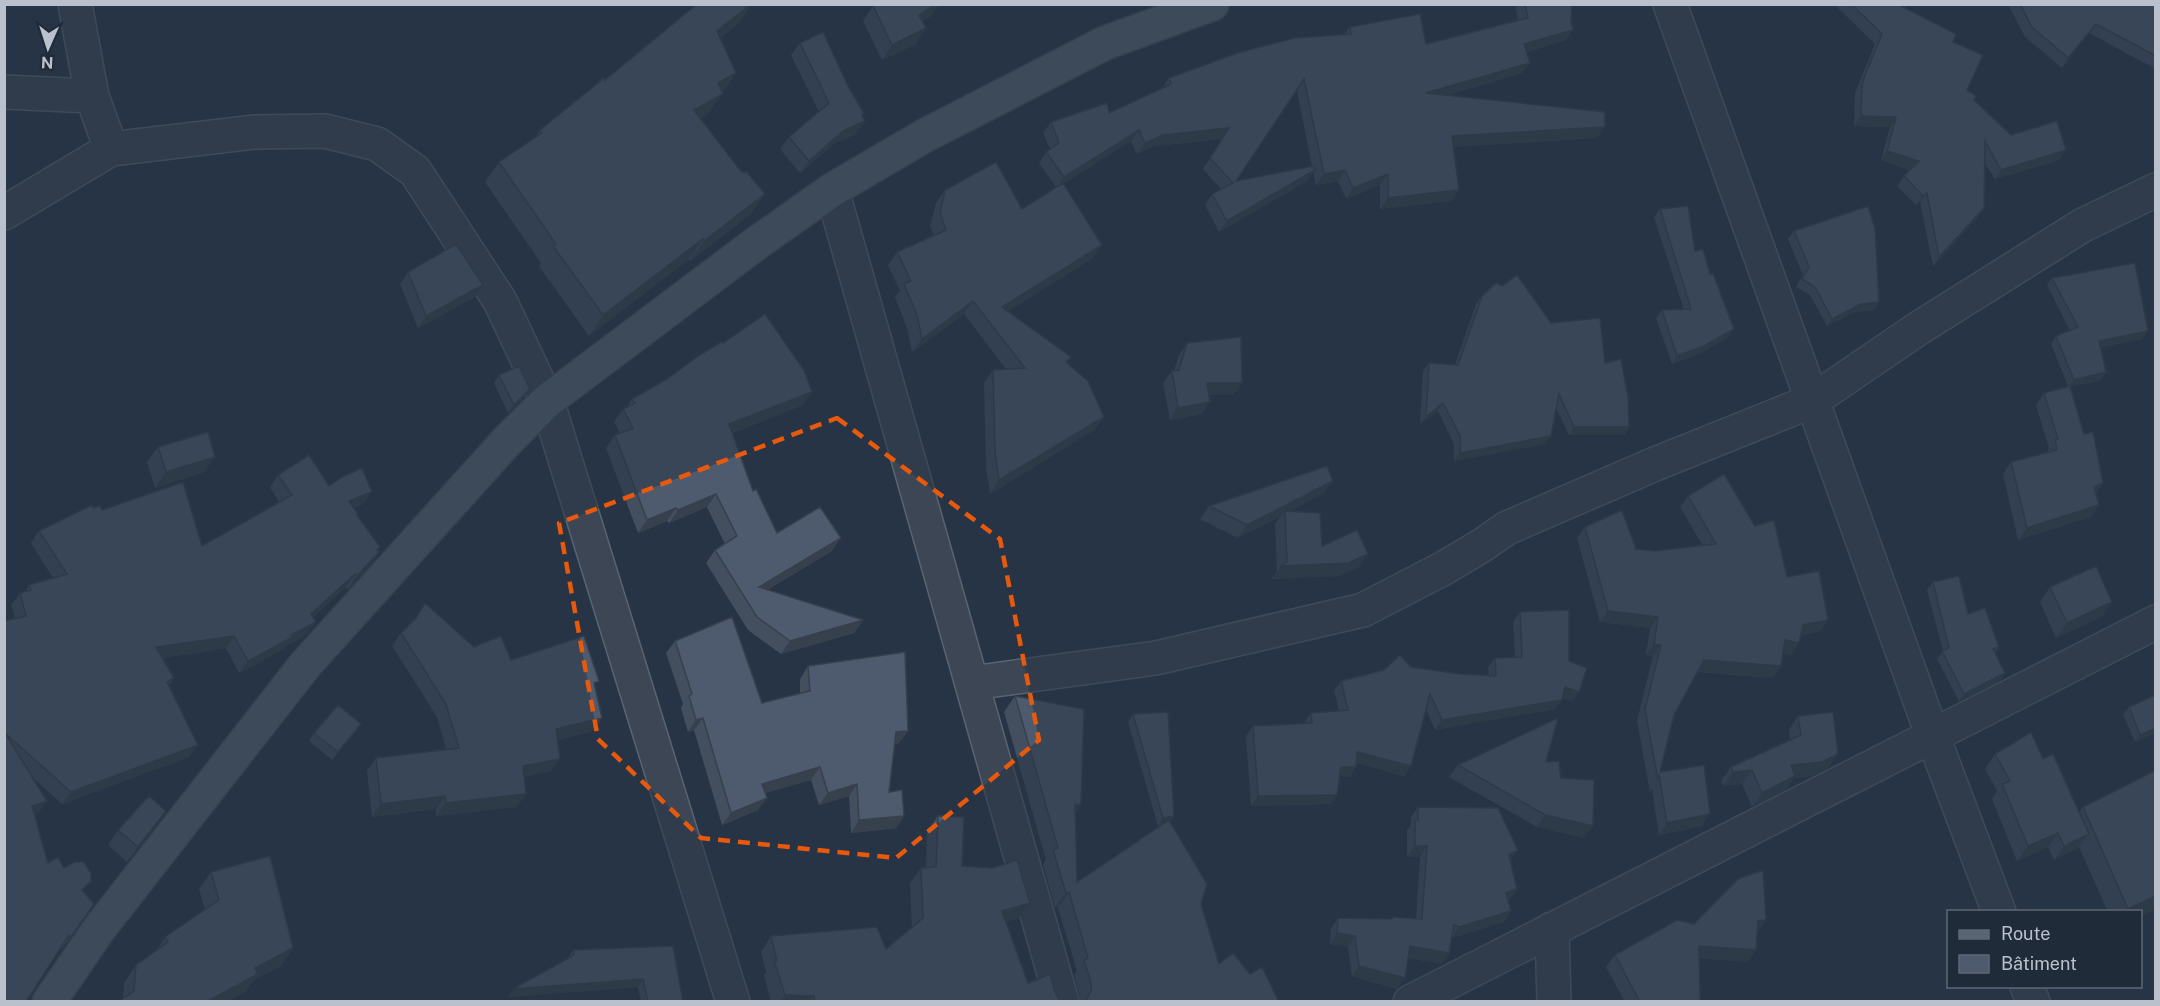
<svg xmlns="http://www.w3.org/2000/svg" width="2160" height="1006" font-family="'Public Sans',sans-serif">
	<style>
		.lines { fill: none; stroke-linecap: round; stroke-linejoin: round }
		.minor-casing { stroke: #5a6471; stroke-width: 36 }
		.major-casing { stroke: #454f5d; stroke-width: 36 }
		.minor { stroke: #3c4654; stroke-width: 33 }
		.major { stroke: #5a6574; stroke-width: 33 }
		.wall { fill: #434e5f; fill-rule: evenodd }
		.shaded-wall { fill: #37404d }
		.building { fill: #4e5b6e; stroke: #37404d; stroke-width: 1.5 }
		.marked { fill: none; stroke: #e8590c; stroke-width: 4.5; stroke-dasharray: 12 8; stroke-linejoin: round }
	</style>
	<rect width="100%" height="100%" fill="#273445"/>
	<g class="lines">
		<defs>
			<path id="minor" d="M75,4L92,96L111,149
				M1670,4L1933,737L1999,912
				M4,92L92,96
				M832,190L1062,1002
				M4,213L111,149L255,132L325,131L377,144L415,171L500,301L547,401L733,1002
				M972,683L1156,658L1363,610L1444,568L1481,546L1507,528L1655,464L1812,401L1919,328L2083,225L2156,190
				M1552,929L1554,1002
				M2027,986L2033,1002
				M1410,1002L2156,622"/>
			<path id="major" d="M49,1002L99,929L305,665L507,441L547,401L754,245L832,190L924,136L1105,43L1212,4"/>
		</defs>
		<use href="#minor" class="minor-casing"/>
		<use href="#major" class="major-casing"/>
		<use href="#minor" class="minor"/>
		<use href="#major" class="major"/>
	</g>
	<path class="wall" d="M752,4L738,24L720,38L736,73L708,114L700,119L751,214L690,261L689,259L589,336L539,266L541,263L485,182L499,162L536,137L540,130Z
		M876,4H939L931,16L922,21L926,28L916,44L882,60L863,21L873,6Z
		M1515,4H1572L1566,40L1527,52L1522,73L1448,95L1597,138L1453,147L1451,201L1380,209V185L1346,199L1338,181L1316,185L1313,172L1307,181L1219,232L1205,205L1212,194L1221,189L1203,169L1222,139L1155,146L1137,154L1131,141L1063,184L1102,245L1093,258L1008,311L1067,362L1104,417L1094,430L990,494L986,467L984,383L993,370L1006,369L964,314L912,352L907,328L895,297L900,291L888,265L897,252L934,235L930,226L936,203L945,190L1022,209L1056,187L1039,163L1046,152L1050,149L1043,133L1051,122L1109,113L1162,88L1169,78L1344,34L1350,27L1426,44L1518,20ZM1297,91L1312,166L1236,181Z
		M1834,4H1909L1905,8L1953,42L1967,90L1974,100L2011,135L2066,150L2059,160L1995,179L1984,162V208L1977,218L1933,266L1920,202L1916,205L1897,186L1904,176L1910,170L1881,160L1890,127L1854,126L1855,93L1875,44Z
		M2008,4H2156V66L2154,68L2089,33L2062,68L2025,37Z
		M800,43L862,116L865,121L856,134L835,143L800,173L780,149L789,137L819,112L791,55Z
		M1660,209L1695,251L1728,337L1699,354L1672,364L1656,318L1662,310H1684L1654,217Z
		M1794,231L1879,302L1874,310L1855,312L1827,326L1810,295L1796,287L1803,275L1788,239Z
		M408,272L475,297L418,328L400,284Z
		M2052,278L2142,339L2101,347L2106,372L2101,380L2070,387L2084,434L2103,483L2096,493L2099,505L2091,517L2018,540L2003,474L2011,462L2047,452L2049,448L2036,405L2044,393L2068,386L2051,344L2056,336L2070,331L2047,285Z
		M1482,296L1551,323L1605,363L1629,427L1624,435H1569L1556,408L1551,436L1545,444L1454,461V444L1438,411L1420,424L1423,371L1429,363L1455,365L1476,304Z
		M1187,343L1242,383L1233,395H1209L1202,414L1170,420L1163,383L1172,371H1174L1179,355Z
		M499,375L524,397L508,413L494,383Z
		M632,399L803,405L732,433L753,491L777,533L832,551L767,590L863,620L854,633L781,654L748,630L706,563L715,550L725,544L707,507L669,523L667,521L638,533L606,448L615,435L620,433L614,422L623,409L626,408Z
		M158,447L204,472L155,488L147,462Z
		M278,475L329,486L363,504L354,508L357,516L379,552L371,564L348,589L346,587L313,617L307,634L287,645L284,649L239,673L226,648L162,658L174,678L169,685L189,757L62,804L33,778L47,801L38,813L35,814L48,863L64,868L94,904L62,949L61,948L4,1002V621L15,618L11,605L20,593L25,592L29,585L53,578L31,543L39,531L94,508L202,546L279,502L270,487Z
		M1333,481L1324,493L1290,511L1322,546L1359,567L1339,576L1272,579L1277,571L1275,524L1281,516L1238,538L1200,519L1209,506Z
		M1688,496L1755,526L1787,577L1828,620L1820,631L1801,636L1799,643L1791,655L1783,653L1781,666L1773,678L1698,672L1674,715L1660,772L1702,826L1659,835L1652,789L1650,792L1637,721L1653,656L1646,655L1650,628L1600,622L1577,538L1585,527L1636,549L1654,551L1703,546L1680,507Z
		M1933,582L1968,614L1999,647L1995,653L2005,673L2000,681L1959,701L1937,659L1943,651L1927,590Z
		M2050,587L2102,617L2056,638L2040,602Z
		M425,603L474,647L511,660L595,687L593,731L557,740L560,759L551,771L524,777L517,807L436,816V809L372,817L367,771L376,758L446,749L437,717L392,646L401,633L413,621Z
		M1520,612L1569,661L1572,701L1562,698L1555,709L1435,730L1426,709L1411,766L1404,776L1356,763L1350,777L1340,776L1337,795L1331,804L1251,806L1246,736L1253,726L1304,723L1311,713L1339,711L1334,690L1341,681L1411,667L1459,674L1489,676L1488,667L1495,658L1515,657L1513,622Z
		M675,641L762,703L800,693V679L808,666L908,731L899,743L895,744L889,792L904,816L896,828L851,833L849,796L819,805L811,780L765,793L758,810L722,825L694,730L688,732L681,708L683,704L666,653Z
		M1015,696L1081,804L1076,813L1077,882L1162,825L1158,826L1128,722L1133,714L1170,822L1201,904L1219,964L1250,974L1279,1002H1080V997L1074,975L1077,971L1058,908H1055L1043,865L1046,860L1004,712Z
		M2129,707L2156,733L2135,742L2123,714Z
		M1798,716L1828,768L1812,776L1794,778L1785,790L1752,807L1742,784L1723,786L1721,781L1731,767L1790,740L1789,730Z
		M361,724L332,760L309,741L314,733Z
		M1995,754L2043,759L2079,812L2083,807L2156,770V909L2140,916V912H2108L2079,847L2054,860L2048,847L2017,861L1992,799L1997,791L1985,769Z
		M1546,762L1561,778L1584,838L1537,827L1449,777L1458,765Z
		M1418,807L1510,861L1517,889L1510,899L1508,900L1504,922L1452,938L1441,964L1408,958L1397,989L1352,976L1348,947L1330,944L1331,928L1338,918L1391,919L1392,917L1416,919L1420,857H1407V830L1411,826V817Z
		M938,816L962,866L1019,918L1006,922L1028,983L1055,992L1060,1001L1062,1002H771L764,975L766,972L761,952L771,936L886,949L912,928L910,883L921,868L926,867L927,831Z
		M156,826L127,862L108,845L118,830Z
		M211,872L281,966L254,980L246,991L227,1002H118L123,998L124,983L136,965L156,951L165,937L205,910L199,889Z
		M1694,924L1757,932L1748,962L1699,958L1701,1002H1625L1606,967L1615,955Z
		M673,946L683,1002H641L638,987L508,997L513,989L568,958L573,950Z"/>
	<path class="shaded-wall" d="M752,4L738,24L703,52L717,31Z
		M936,4H939L931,16L908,30L919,15Z
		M2096,24L2089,33L2062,68L2068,58Z
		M926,28L916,44L882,60L892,45Z
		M1573,30L1566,40L1517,55L1524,44Z
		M1530,63L1522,73L1418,104L1426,93Z
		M736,73L722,93L718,83Z
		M723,94L708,114L679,130L694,110Z
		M864,113L856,125L865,121L856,134L835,143L800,173L809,161Z
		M1861,116L1896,117L1890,127L1854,126Z
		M1605,127L1597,138L1444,147L1452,136Z
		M1229,128L1222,139L1155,146L1137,154L1145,143L1163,135Z
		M1139,130L1131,141L1057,188L1064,177Z
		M2066,150L2059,160L1995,179L2001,170Z
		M1887,151L1919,161L1912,171L1881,160Z
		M1315,170L1307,181L1219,232L1227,221Z
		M1345,170L1338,181L1316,185L1324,174Z
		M1388,174L1380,185L1346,199L1353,188Z
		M1459,190L1451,201L1380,209L1388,198Z
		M1927,193L1920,202L1916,205L1923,196Z
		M765,194L751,214L690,261L704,241Z
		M1984,208L1977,218L1933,266L1939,257Z
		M703,239L689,259L589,336L603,315Z
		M1102,245L1093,258L993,321L1002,307Z
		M483,285L475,297L418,328L426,316Z
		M973,301L964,314L912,352L922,339Z
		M1879,302L1874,310L1855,312L1827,326L1832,319L1861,304Z
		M1734,329L1728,337L1699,354L1672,364L1677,356Z
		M2148,331L2142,339L2094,349L2099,341Z
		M2106,372L2101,380L2068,387L2074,380Z
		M1207,383H1242L1233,395H1199Z
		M530,389L524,397L508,413L514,405Z
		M812,392L803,405L720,437L729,424Z
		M1210,402L1202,414L1170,420L1178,408Z
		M1443,403L1438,411L1420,424L1426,417Z
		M1104,417L1094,430L990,494L999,480Z
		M1574,427H1629L1624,435H1569Z
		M1551,436L1545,444L1454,461L1460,453Z
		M215,457L204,472L155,488L166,472Z
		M1333,481L1324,493L1285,514V511L1281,516L1238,538L1247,525Z
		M2103,483L2095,495L2094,487Z
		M372,492L363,504L340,513L349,501Z
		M716,494L707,507L669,523L678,510Z
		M2099,505L2091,517L2018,540L2027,528Z
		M676,508L667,521L638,533L647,520Z
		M841,538L832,551L750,600L759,587Z
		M379,552L371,564L348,589L357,576Z
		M1368,554L1359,567L1339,576L1272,579L1281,566Z
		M355,574L346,587L303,627L311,614Z
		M2112,602L2102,617L2056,638L2067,623Z
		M1608,611L1658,617L1650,628L1600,622Z
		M863,620L854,633L781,654L790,641Z
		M1828,620L1820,631L1795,637L1803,625Z
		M316,622L307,634L287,645L284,649L239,673L248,661Z
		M234,636L226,648L147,660L156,647Z
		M1785,640L1799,643L1791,655L1777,651Z
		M1654,644L1661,645L1653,656L1646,655Z
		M1704,660L1781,666L1773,678L1696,671Z
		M2005,673L2000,681L1959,701L1964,694Z
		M1565,687L1579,692L1572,701L1558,696Z
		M1562,700L1555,709L1435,730L1442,720Z
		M602,718L593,731L547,742L556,729Z
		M703,718L694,730L688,732L696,720Z
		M361,724L355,732L332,760L338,752Z
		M2156,728V733L2135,742L2140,735Z
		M908,731L899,743L888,745L896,732Z
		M198,745L189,757L62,804L71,792Z
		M1357,752L1411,766L1404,776L1350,761Z
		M1838,754L1828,768L1812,776L1794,778L1785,790L1752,807L1762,793L1791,765Z
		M560,759L551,771L514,779L523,766Z
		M820,767L811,780L753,796L762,784Z
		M1341,767H1356L1350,777L1334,776Z
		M1752,770L1742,784L1723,786L1733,772Z
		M857,784L849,796L819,805L828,793Z
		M526,794L517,807L436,816L446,803Z
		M1337,795L1331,804L1251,806L1258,796Z
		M445,796L436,809L372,817L381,804Z
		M767,798L758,810L722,825L731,813Z
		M47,801L38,813L24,818L32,806Z
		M1081,804L1071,820L1075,805Z
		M166,811L156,826L127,862L138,847Z
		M1710,814L1702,826L1659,835L1667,823Z
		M1545,815L1593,826L1584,838L1537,827Z
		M904,816L896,828L851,833L859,820Z
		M1174,816L1169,824L1158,826L1163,818Z
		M2058,833L2048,847L2017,861L2028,846Z
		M2089,834L2078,848L2054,860L2064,846Z
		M1415,846H1427L1420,857H1407Z
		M1518,850L1510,861L1509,855Z
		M1517,889L1510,899L1499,903L1506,893Z
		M1069,892L1058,908H1055L1066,893Z
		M2156,896V909L2140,916V912H2126L2128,909Z
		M1030,903L1019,918L992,926L1002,911Z
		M1511,911L1504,922L1452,938L1459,927Z
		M1766,920L1758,932V921Z
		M1337,933L1355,936L1348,947L1330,944Z
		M1410,946L1449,953L1441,964L1403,957Z
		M1699,946L1756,950L1748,962L1690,958Z
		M293,948L281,966L254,980L246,991L227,1002H206L255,968Z
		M1359,966L1405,978L1397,989L1352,976Z
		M643,979L638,987L508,997L513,989Z
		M785,995L814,996L809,1002H780Z"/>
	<path class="building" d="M697,4H751L717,31L736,73L718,83L723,94L694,110L740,170L744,173L746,171L765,194L704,241L703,239L603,315L553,246L556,244L499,162L542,133L540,130L604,78L605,80Z
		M876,4H936L919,15L926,28L892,45L873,6Z
		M1525,4H1572L1571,21L1573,30L1524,44L1530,63L1426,93L1605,112V127L1452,136L1459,190L1388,198V174L1353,188L1345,170L1324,174L1304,79L1236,181L1313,166L1315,170L1227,221L1212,194L1233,183L1210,158L1229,128L1163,135L1145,143L1139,130L1064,177L1046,152L1059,143L1051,122L1107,103L1109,113L1171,84L1169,78L1237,53L1295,38L1351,34L1350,27L1420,14L1426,44L1528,18Z
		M1851,4H1903L1901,6L1956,34L1953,42L1983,55L1967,90L1976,96L1974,100L2011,135L2057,121L2066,150L2001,170L1985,141L1984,208L1939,257L1927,193L1923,196L1904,176L1919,161L1887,151L1896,117L1861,116L1862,83L1882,34Z
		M2020,4H2156V56L2096,24L2068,58L2032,27Z
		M823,32L849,88L864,113L862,115L865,121L843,131L809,161L789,137L829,103L800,43Z
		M996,162L1022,209L1063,183L1102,245L1002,307L1071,357L1066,362L1088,381L1104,417L999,480L995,453L993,370L1025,368L973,301L922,339L917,315L904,284L911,281L897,252L946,230L940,213L945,190Z
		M1688,206L1695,251L1703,249L1710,274L1713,273L1734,329L1704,346L1677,356L1662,310L1691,309L1660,209Z
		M1868,206L1875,228L1879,302L1861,304L1832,319L1815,287L1802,279L1809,267L1794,231Z
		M456,244L483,285L426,316L408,272Z
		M2135,263L2148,331L2099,341L2106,372L2074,380L2056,336L2078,327L2052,278Z
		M1517,275L1551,323L1600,318L1605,363L1621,359L1628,397L1629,427H1574L1559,394L1551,436L1460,453V436L1443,403L1426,417L1429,363L1458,365L1482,296L1496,283L1502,286Z
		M765,314L804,370L812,392L729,424L753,491L756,489L777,533L820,507L841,538L759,587L863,620L790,641L757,617L715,550L737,536L716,494L678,510L676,508L647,520L615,435L633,428L623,409L635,403L632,399L667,379L698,356L721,342L723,343Z
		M1241,337L1242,383H1207L1210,402L1178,408L1172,371L1179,370L1187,343Z
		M519,366L530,389L514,405L499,375Z
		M2070,386L2084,434L2093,432L2103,483L2094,487L2099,505L2027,528L2011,462L2057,450L2055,440L2058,439L2044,393Z
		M208,432L215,457L166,472L158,447Z
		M309,455L329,486L344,476L362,468L372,492L349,501L358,514L357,515L380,547L377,550L379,552L357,576L355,574L311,614L316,622L291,635L293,637L248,661L234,636L156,647L174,678L167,682L198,745L71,792L5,733L47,801L32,806L48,863L58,857L64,868L74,862H84L91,873V881L82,890L94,904L71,937L69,935L26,1002H4V621L26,616L20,593L31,590L29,585L67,574L39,531L92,505L94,508L100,505L102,510L183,482L202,546L292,495L278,475Z
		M1327,466L1333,481L1247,525L1209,506Z
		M1724,474L1755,526L1774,520L1787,577L1819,571L1828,620L1803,625L1799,643L1785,640L1781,666L1704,660L1674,715L1660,772L1704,765L1710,814L1667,823L1659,774L1658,780L1645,709L1661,645L1654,644L1658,617L1608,611L1585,527L1622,510L1636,549L1654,551L1716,544L1688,496Z
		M1285,511L1320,513L1322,546L1357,530L1368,554L1348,563L1281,566L1287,562Z
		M2096,566L2112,602L2067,623L2050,587Z
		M1959,576L1968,614L1985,608L1999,647L1993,649L2005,673L1964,694L1942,651L1949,648L1933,582Z
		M425,603L474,647L501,636L511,660L584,636L599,681L594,683L602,718L556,729L560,759L523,766L526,794L446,803L445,796L381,804L376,758L459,748L446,704L401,633L416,618Z
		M1569,610V661L1587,668L1579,692L1565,687L1562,700L1442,720L1430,694L1411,766L1357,752L1356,767H1341L1337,795L1258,796L1253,726L1312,723L1311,713L1348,710L1341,681L1384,670L1400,655L1411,667L1459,674L1496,676L1495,658L1522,657L1520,612Z
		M732,617L762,703L810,691L808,666L905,652L908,731L896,732L889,792L902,790L904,816L859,820L857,784L828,793L820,767L762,784L767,798L731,813L703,718L696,720L689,696L692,694L675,641Z
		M2155,695L2156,728L2140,735L2129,707Z
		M1015,696L1084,709L1081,804L1075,805L1077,882L1169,820L1207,884L1201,904L1219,964L1233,953L1250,974L1262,967L1279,1002H1083L1086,1000L1091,991V982L1084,960L1088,958L1069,892L1066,893L1053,850L1058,848Z
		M338,705L361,724L338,752L314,733Z
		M1168,712L1174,816L1163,818L1133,714Z
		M1833,712L1838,754L1822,762L1791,765L1795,776L1762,793L1752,770L1733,772L1731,767L1801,735L1798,716Z
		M1558,718L1546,762L1559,761L1561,778L1594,780L1593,826L1545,815L1458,765Z
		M2031,732L2043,759L2053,754L2089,834L2064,846L2058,833L2028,846L2002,784L2010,781L1995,754Z
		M2156,770V896L2128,909L2083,807Z
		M149,796L166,811L138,847L118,830Z
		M1418,807L1498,808L1518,850L1509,855L1517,889L1506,893L1511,911L1459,927L1454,925L1449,953L1410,946L1405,978L1359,966L1355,936L1337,933L1338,918L1392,919V917L1422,919L1427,846H1415V820H1418Z
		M938,816L964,817L962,866L993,868L1017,860L1030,903L1002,911L1028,983L1050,974L1055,992L1060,1001L1062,1002H815L814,996L785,995L774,960H777L771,936L877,927L886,949L923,918L921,868L936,867Z
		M270,856L293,948L255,968L258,974L206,1002H118L134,991L136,965L168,942L165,937L219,900L211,872Z
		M1763,870L1766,920L1758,921L1756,950L1699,946L1700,1002H1640L1615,955L1677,920L1694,924L1738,879Z
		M673,946L683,1002H648L643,979L513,989L574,955L573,950Z"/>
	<path d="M0 0H2160V1006H0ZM837,418L1000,539L1039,740L896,858L701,838L598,739L559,523Z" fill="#273445" fill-opacity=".55" fill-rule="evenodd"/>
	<path class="marked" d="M837,418L1000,539L1039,740L896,858L701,838L598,739L559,523Z"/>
	<rect width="2160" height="1006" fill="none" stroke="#bac1cd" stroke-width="12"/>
	<rect x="1947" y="910" width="195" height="78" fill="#202b3a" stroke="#5e6775" stroke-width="1.5"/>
	<rect x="1959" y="930" width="30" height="9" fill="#5a6574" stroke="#5e6775" stroke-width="1.5"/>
	<text x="2001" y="940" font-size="18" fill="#bac1cd">Route</text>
	<rect x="1959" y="955" width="30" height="18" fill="#4e5b6e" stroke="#5e6775" stroke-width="1.5"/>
	<text x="2001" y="970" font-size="18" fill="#bac1cd">Bâtiment</text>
	<g transform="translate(48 48) rotate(183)" stroke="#202b3a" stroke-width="4.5" paint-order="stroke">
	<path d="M0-4.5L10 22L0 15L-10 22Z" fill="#bac1cd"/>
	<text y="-9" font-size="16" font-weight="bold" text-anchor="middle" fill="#bac1cd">N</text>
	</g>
</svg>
